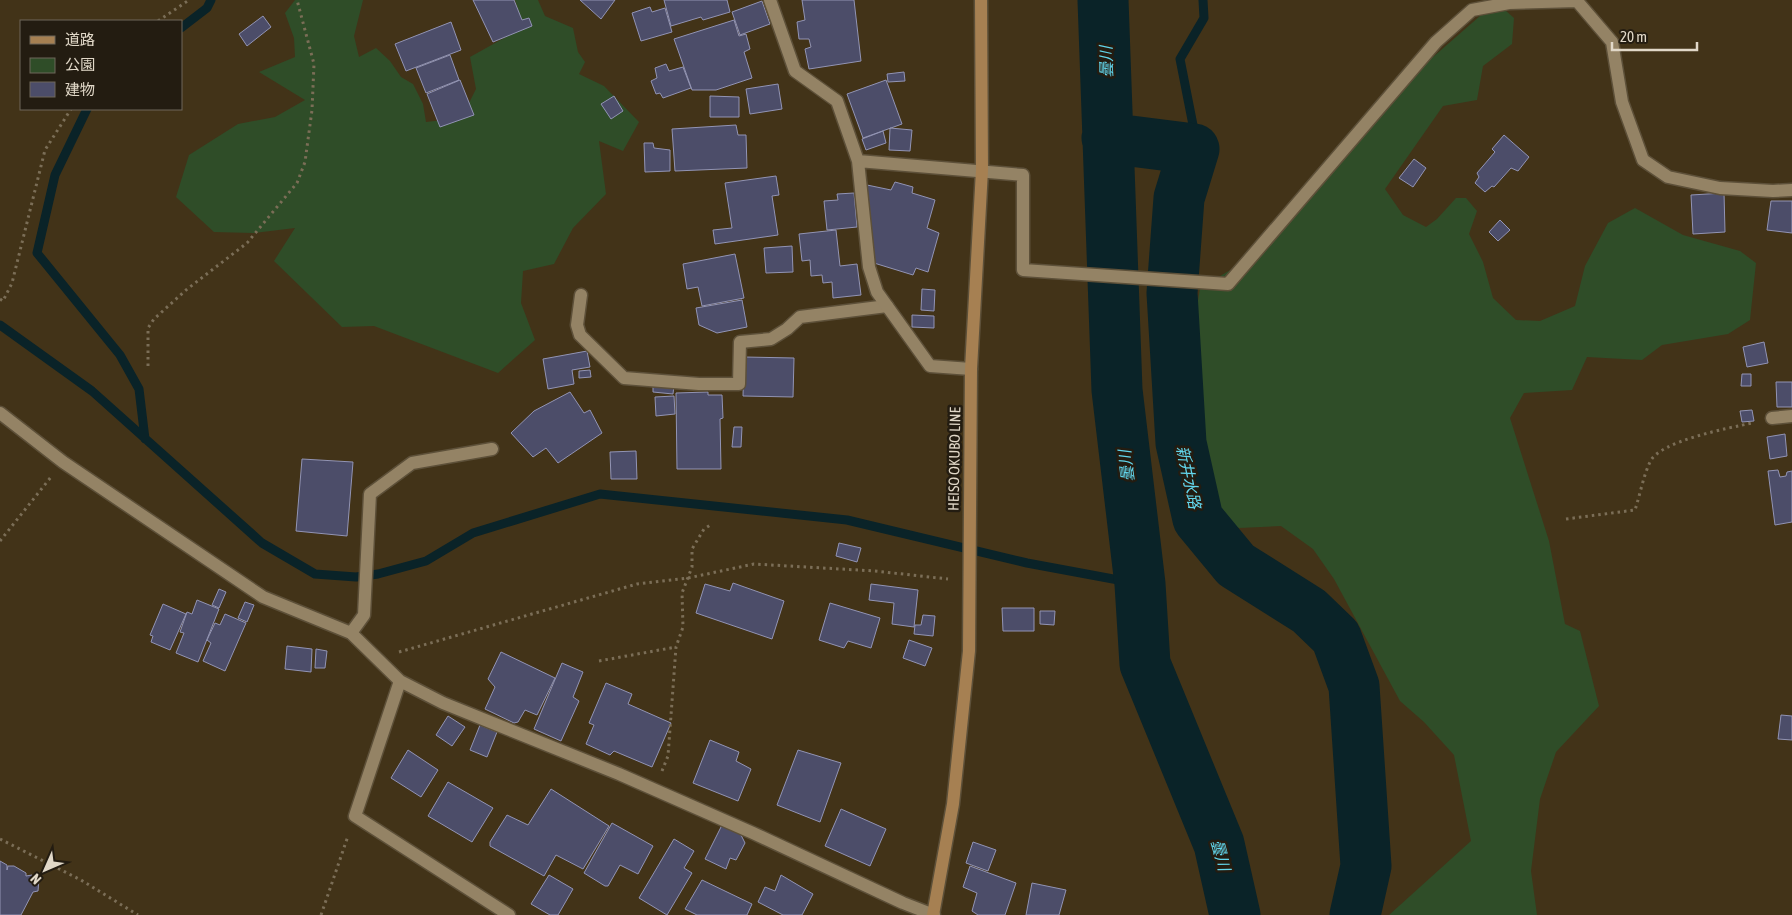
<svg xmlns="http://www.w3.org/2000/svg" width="1792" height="915" font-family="'Asap Condensed','Noto Sans JP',sans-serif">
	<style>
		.green { fill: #2f4d28 }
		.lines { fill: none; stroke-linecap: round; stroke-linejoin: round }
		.stream { stroke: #0a2328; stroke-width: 9 }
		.river { stroke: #0a2328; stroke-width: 51 }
		.building { fill: #4c4d69; stroke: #9294b4 }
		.service-casing { stroke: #5d5039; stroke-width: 15 }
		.minor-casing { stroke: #5d5039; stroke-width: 15 }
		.secondary-casing { stroke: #5d5039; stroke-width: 15 }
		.path { stroke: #7b6e57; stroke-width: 3; stroke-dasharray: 2.5 4; stroke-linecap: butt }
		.service { stroke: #948365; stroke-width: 12 }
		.minor { stroke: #948365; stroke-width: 12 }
		.secondary { stroke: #a68052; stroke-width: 12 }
		.labels { text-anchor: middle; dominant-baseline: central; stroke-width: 5; stroke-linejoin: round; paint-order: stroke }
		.street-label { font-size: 15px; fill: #e1d8c8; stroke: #231c11 }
		.water-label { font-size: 16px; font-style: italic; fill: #62d6ec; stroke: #231c11 }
	</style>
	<rect width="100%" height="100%" fill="#423318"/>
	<path class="green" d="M295,0H363L354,36L359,57L376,48L390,61L401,77L413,84L423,104L426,122L452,119L467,107L476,89L470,57L524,27L515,0H538L545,16L573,28L578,52L585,62L579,74L604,86L639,122L623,151L599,141L606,194L573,228L554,264L523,271L521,303L535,340L498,373L374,326L342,327L274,261L295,228L253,233L214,232L176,197L189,155L238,124L275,117L305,100L259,72L295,57L294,38L285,13Z
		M1496,2L1514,18L1512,44L1483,66L1477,100L1443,106L1385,189L1403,215L1426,227L1437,219L1456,198H1466L1477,211L1469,234L1483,262L1493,298L1516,320L1540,321L1575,306L1585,266L1608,223L1635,208L1683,235L1740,251L1756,263L1750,320L1728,334L1662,345L1642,360L1587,357L1572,390L1524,393L1510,418L1549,541L1565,624L1580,631L1599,706L1556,752L1540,799L1531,871L1537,915H1389L1471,841L1454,755L1424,722L1400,701L1334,579L1313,549L1281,526L1239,528L1213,517L1192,456V401L1185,351L1195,320L1200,288L1232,269L1401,85Z"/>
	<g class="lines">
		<path class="stream" d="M181,28L207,8L211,0
			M87,109L55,175L37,253L120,355L139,389L145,439
			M1194,149L1193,125L1180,59L1204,18L1203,0
			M0,325L92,391L262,543L315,574L356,577L378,574L426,561L473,533L600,494L847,520L1027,563L1140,584"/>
		<path class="river" d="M1103,0L1117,390L1140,584L1145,664L1219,844L1235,915
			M1107,138L1194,149L1179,198L1172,293L1181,443L1198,519L1236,565L1309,611L1336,637L1354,686L1366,866L1355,915"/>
	</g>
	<path class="building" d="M473,0H514L522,20L529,18L532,26L493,42Z
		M580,0H615L601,19Z
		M664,0H727L730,12L703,20L701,17L671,26Z
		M802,0H854L861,61L809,69L805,49L811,47L809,39H799L797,22L805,20Z
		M762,1L770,24L740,35L732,12Z
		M650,7L652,12L665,8L672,32L641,41L632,13Z
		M263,16L271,27L247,46L239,34Z
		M734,20L739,36L746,34L750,49L744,52L752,78L716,90H692L674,39Z
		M451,22L461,50L406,71L395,44Z
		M450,55L459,80L426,93L416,68Z
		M666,64L669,71L683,67L691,88L663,98L660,93L656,94L651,81L657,78L655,68Z
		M904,72L905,81L888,82L887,74Z
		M460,80L474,115L440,127L427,94Z
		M886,80L902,124L863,138L847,94Z
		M778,84L782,109L750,114L746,89Z
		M614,96L623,111L611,119L601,104Z
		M710,96L739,97V117H710Z
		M736,125L738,135H746L747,168L675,171L672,129Z
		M890,128L912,130L910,151L889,150Z
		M883,131L886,143L866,150L862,139Z
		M1504,135L1529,157L1518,171L1511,168L1494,187L1492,186L1485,192L1475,183L1479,177L1477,173L1495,152L1492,149Z
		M644,143H653L654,148L670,150V171L645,172Z
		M1414,159L1426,168L1413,187L1399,178Z
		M776,176L779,195L772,196L778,235L715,244L713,230L732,228L725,183Z
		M895,182L913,187L912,193L935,200L927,228L939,233L928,272L916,268L913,275L874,263L868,224L867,185L891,190Z
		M854,193L857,227L827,230L824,201L838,200L837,194Z
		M1724,193L1725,232L1693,234L1691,195Z
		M1771,201H1792V233L1767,230Z
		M1500,220L1510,230L1498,241L1489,232Z
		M836,230L840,266L857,264L861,295L833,298L832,282L823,283L822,275L811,276L810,260L802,261L799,234Z
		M792,246L793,272L766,273L764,248Z
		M735,254L744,298L702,306L698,287L687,289L683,264Z
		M922,289L935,290L934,311L921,310Z
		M742,300L747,327L717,333L699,325L696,308Z
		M912,315L934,316V328L912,327Z
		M1764,342L1768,363L1747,367L1743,347Z
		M587,351L590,367L572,370L574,384L548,389L543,359Z
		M744,357L794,358L793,397L743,396Z
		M590,370L591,377L579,378V371Z
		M1742,374H1751V386H1741Z
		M1776,382H1792V407H1777Z
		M653,385H674L673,394L653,392Z
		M570,392L584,413L590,410L602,433L558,463L546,448L533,457L511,433L534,411Z
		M708,392V395H722L723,418L720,419L721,469H677L676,393Z
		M674,396L675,414L656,416L655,397Z
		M1752,410L1754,421L1742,422L1740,411Z
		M734,427H742L741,447H732Z
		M1785,434L1787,456L1770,459L1767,437Z
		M636,451L637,479H611L610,452Z
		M302,459L353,462L347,536L296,531Z
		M1778,470L1780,477L1786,476L1787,472L1792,471V522L1775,525L1768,471Z
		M839,543L861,548L857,562L836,556Z
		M733,583L784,601L772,639L696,613L705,584L730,591Z
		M871,584L918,590L914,627L892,624L894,603L869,600Z
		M219,589L226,592L219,608L212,605Z
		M197,600L219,609L198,662L176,653L184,633L180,632L187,612L192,614Z
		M245,602L254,605L247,622L238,618Z
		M830,603L880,618L871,648L848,641L844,648L819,640Z
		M163,604L186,614L170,650L151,642L153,636L150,635Z
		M1002,608H1034V631H1003Z
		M1040,611H1055L1054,625L1040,624Z
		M225,614L246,623L225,671L203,661L211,643L207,640L215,623L220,625Z
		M923,615L935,616L933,636L914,634L915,625H921Z
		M909,640L932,648L925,666L903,658Z
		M287,646L312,649L311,672L285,669Z
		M316,649L327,651L325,668H315Z
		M501,652L555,678L537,715L525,710L518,722L514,723L485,709L495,687L488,679Z
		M562,663L583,672L573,697L579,701L561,741L534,729Z
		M606,683L632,694L628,704L671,723L652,767L614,751L610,755L586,744L594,725L589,723Z
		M1781,715L1792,716V740L1778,739Z
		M448,716L465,727L452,746L436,735Z
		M480,725L497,732L487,757L470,750Z
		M710,740L739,752L736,761L751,769L738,801L693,783Z
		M408,750L438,770L421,797L391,778Z
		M798,750L841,763L820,822L777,805Z
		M448,782L493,808L472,842L428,816Z
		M551,789L609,826L583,869L556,855L544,876L490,846V842L507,815L528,825Z
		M841,809L886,829L870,866L825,846Z
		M612,823L653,846L638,874L620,865L608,886H605L584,873Z
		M722,825L740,833L745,843L736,860L730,858L726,869L705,859Z
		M674,839L694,851L684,868L692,873L667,915L639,898Z
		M973,842L996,850L988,871L966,863Z
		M0,861L7,865V870L8,866H14L26,873V876L32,875V881L36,877L39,879L38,891L33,892L21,915H0Z
		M970,866L1016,883L1005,915H978L972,911L977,893L963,887Z
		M549,875L573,889L558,915H550L531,904Z
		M781,875L813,894L802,915H783L758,902L765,887L775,891Z
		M702,880L752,904L747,915H697L685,909Z
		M1032,883L1066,890L1059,915H1026Z"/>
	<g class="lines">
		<defs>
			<path id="service" d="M581,295L577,325L580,335L624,378L699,384H739L740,342L771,339L787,329L800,317L887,306
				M351,633L364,615L370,494L412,463L492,449"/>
			<path id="minor" d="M770,0L795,71L837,101L858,161L869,267L877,292L930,366L971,369
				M858,161L1023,175V270L1228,284L1436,42L1472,10L1509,3L1577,1L1612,42L1622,102L1643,160L1668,177L1720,188L1773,191L1792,190
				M0,413L63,462L263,597L351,633L400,681L443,703L619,774L753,833L903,903L934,915
				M1772,418L1792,416
				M400,681L355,816L509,915"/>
			<path id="secondary" d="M933,915L953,804L969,651L971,369L982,170L981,0"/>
		</defs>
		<use href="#service" class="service-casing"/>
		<use href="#minor" class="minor-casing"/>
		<use href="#secondary" class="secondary-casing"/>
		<path class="path" d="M158,21L189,0
			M0,299L3,301L12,283L45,150L71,109
			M148,366V328L154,319L186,290L247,243L297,183L305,162L312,110L314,64L297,0
			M1566,519L1635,510C1640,495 1643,477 1650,462C1659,441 1729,428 1752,423
			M0,541L51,477
			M399,652L637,584L688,578L754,564L875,571L948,579
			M599,661L676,647
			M662,771L668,756L676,647L683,627L682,593L692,567V549L704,529L712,524
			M0,839L81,880L138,915
			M321,915L348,836"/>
		<use href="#service" class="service"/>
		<use href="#minor" class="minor"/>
		<use href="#secondary" class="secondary"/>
	</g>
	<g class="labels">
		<g class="street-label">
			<text transform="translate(954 459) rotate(-89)">HEISO OKUBO LINE</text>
		</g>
		<g class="water-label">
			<text transform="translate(1106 62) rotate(-92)">曇川</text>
			<text transform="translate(1126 466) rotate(-97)">曇川</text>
			<text transform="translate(1189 477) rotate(78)">新井水路</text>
			<text transform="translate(1221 855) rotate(75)">曇川</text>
		</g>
	</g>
	<rect x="20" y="20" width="162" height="90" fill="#231c11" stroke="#6f675a"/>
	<rect x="30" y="36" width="25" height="8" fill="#a68052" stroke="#6f675a"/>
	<text x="65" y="45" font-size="15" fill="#e1d8c8">道路</text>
	<rect x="30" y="58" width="25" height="15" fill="#2f4d28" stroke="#6f675a"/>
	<text x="65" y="70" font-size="15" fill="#e1d8c8">公園</text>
	<rect x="30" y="82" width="25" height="15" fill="#4c4d69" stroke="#6f675a"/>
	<text x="65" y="95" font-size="15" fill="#e1d8c8">建物</text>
	<g transform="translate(45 870) rotate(225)" stroke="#231c11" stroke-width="4" paint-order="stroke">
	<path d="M0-4L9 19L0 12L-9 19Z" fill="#e1d8c8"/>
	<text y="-8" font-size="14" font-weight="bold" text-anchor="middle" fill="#e1d8c8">N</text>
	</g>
	<path d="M1612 42v8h85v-8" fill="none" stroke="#e1d8c8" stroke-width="2.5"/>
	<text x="1620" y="42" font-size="15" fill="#e1d8c8" stroke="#231c11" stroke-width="4" paint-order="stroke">20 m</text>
</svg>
